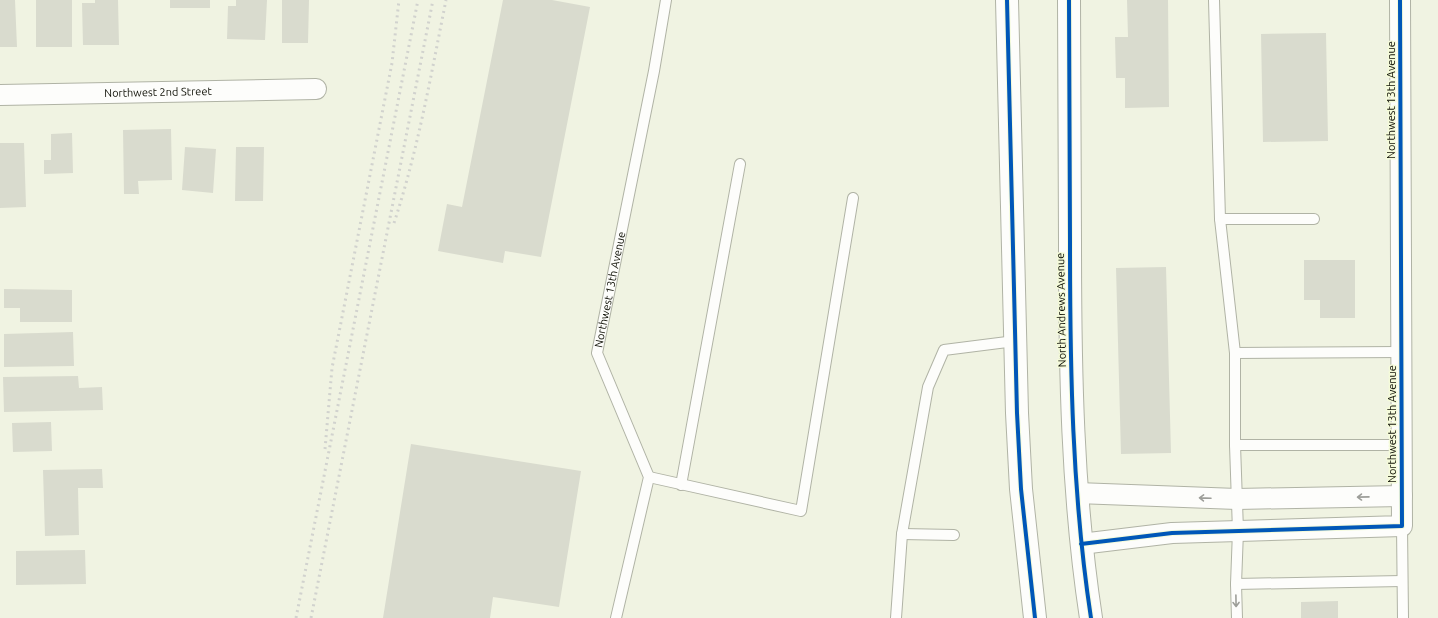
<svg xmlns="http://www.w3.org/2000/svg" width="1438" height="618" font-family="Ubuntu,sans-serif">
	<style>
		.building { fill: #d9dbce }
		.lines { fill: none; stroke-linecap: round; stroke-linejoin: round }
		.lane-casing { stroke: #b0b3a5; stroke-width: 12 }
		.street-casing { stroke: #b0b3a5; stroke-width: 22 }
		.secondary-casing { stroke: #b0b3a5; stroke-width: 24 }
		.lane { stroke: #fdfdfb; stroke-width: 10 }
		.street { stroke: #fdfdfb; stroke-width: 20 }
		.secondary { stroke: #fdfdfb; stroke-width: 22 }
		.rail { stroke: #d1d2ce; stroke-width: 3; stroke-dasharray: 2 4; stroke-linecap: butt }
		.cycleway-casing { stroke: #f5fbda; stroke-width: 6 }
		.cycleway { stroke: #0057b8; stroke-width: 4 }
		.oneway { stroke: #9d9e99 }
		.labels { text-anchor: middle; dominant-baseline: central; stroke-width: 3; stroke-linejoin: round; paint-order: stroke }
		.street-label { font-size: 11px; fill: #0e0f05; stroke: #f5fbda }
	</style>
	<rect width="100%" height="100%" fill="#f0f3e2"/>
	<path class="building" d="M0,0H15L17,47H0Z
		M36,0H72V47H36Z
		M95,0H118L119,45H83L82,3H95Z
		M170,0H210V8H170Z
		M236,0H267L265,40L227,39L228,6H236Z
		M282,0H309L308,43H282Z
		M503,0H552L590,7L541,257L505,251L503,263L438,251L447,204L462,207Z
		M1127,0H1168L1169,107L1125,108V78H1116L1115,37H1128Z
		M1326,33L1328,141L1263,142L1261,34Z
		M171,129L172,180L138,181L139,194H124L123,130Z
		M72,133L73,173L44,174V160H51V134Z
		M0,143H24L26,207L0,208Z
		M185,147L216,149L213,193L182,190Z
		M236,147H264L263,201H235Z
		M1304,260H1355V318H1320V300H1304Z
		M1166,267L1171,453L1121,454L1116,268Z
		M4,289L72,290V322H20V308H4Z
		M73,332L74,366L4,367V334Z
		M78,376L79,388L102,387L103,410L4,412L3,377Z
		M51,422L52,451L13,452L12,423Z
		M411,444L581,471L559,607L493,597L490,618H383Z
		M102,469L103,488H78L79,535L45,536L43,470Z
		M85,550L86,584L16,585V551Z
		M1338,601V618H1301V602Z"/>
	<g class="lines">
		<defs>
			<g id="lane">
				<path d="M1214,0L1220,219L1235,353"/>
				<path d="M1220,219H1314"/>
				<path d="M1401,352L1235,353V445L1238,531L1236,584L1402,581"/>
				<path d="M1235,445H1401"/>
				<path d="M649,477L801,511L853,198"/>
				<path d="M681,485L740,164"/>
				<path d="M1402,526L1403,618"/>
				<path d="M902,534L954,535"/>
				<path d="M1236,584L1237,618"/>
				<path id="s1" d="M616,618L649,477L597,353L654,71L666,0"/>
				<path d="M896,618L902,534L928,387L944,350L1015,341"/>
			</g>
			<g id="street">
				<path id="s2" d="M0,95L316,89"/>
				<path d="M1077,493L1237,499L1402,496"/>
				<path d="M1081,544L1172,533L1402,526L1400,0"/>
			</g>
			<path id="secondary" d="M1007,0L1017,413L1021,489L1035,618
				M1069,0C1069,81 1070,162 1070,243C1070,368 1072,494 1091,618"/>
		</defs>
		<use href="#lane" class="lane-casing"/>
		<use href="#street" class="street-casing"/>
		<use href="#secondary" class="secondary-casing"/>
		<use href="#lane" class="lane"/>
		<use href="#street" class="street"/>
		<use href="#secondary" class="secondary"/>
		<path class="rail" d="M394,223C418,150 431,75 446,0
			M325,449L332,368L392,63L399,0
			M296,618L418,0
			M311,618L433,0"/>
		<defs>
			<path id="cycleway" d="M1007,0L1017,413L1021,489L1035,618
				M1069,0C1069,81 1070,162 1070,243C1070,368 1072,494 1091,618
				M1081,544L1172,533L1402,526L1400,0"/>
		</defs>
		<use href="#cycleway" class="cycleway-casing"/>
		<use href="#cycleway" class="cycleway"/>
	</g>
	<defs><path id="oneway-shaft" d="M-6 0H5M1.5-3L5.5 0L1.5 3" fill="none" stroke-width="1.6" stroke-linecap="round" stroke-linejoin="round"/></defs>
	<g class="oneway">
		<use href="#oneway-shaft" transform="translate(1363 497) rotate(179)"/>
		<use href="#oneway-shaft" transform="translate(1205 498) rotate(-178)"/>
		<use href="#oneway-shaft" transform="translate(1236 601) rotate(89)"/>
	</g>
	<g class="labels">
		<g class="street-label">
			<text stroke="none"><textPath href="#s2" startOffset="158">Northwest 2nd Street</textPath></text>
			<text transform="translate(1391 100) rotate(-90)">Northwest 13th Avenue</text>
			<text stroke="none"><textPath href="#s1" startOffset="344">Northwest 13th Avenue</textPath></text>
			<text transform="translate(1061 310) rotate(-91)">North Andrews Avenue</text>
			<text transform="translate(1392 424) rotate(-90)">Northwest 13th Avenue</text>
		</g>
	</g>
</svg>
